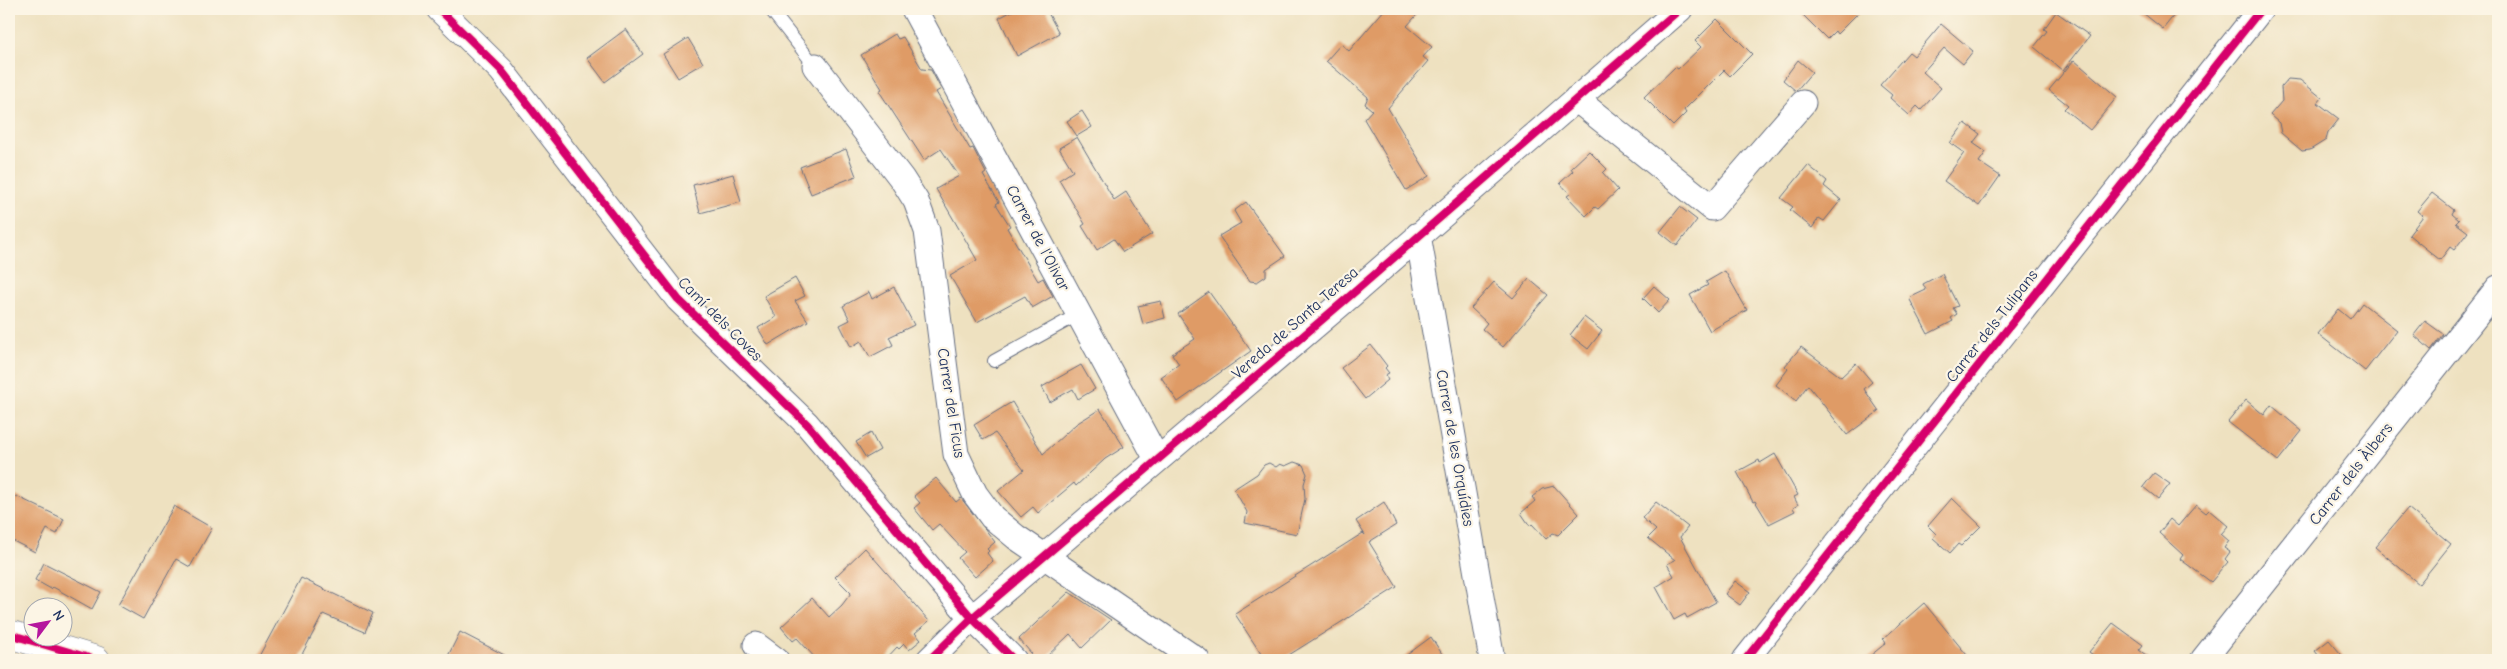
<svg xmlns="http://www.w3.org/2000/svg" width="2507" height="669" font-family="'Comic Neue',sans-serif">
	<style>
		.building { fill: #df9b66 }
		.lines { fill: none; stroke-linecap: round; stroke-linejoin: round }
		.service-casing { stroke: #656d80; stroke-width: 14 }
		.minor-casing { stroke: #656d80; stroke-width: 27 }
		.tertiary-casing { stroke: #656d80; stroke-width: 29 }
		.service { stroke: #fff; stroke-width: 12 }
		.minor { stroke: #fff; stroke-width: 25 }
		.tertiary { stroke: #fff; stroke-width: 28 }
		.cycleway-casing { stroke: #fcf5e5; stroke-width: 11 }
		.cycleway { stroke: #d6006c; stroke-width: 8 }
		.labels { text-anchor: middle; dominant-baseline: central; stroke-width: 4.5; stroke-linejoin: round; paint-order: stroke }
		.street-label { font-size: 16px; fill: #1b2f5e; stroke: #fcf5e5 }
	</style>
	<rect width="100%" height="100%" fill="#fcf5e5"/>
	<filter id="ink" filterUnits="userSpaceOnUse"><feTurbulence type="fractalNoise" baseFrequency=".02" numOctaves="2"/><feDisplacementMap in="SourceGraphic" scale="10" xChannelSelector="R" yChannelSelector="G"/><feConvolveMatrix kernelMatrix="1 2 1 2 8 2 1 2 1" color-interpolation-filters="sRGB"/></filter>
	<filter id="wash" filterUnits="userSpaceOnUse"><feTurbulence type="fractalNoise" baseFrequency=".0096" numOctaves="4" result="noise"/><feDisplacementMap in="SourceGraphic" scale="20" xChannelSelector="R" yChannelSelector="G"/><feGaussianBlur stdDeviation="1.12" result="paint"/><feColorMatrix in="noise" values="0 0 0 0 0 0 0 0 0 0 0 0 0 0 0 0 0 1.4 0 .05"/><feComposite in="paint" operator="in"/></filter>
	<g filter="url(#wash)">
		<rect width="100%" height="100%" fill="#eee1c0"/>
		<g id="blocks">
			<path class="building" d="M1016,9H1046L1059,33L1017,56L999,18Z
				M1385,9H1422L1407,26L1432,47L1423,57L1428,61L1388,108L1429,176L1406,190L1364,119L1372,110L1365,104L1368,97L1326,61L1341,44L1349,51Z
				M1797,9H1862L1837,34L1835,31L1827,39Z
				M2138,9H2179L2163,29Z
				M2056,12L2090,36L2063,71L2034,47L2047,31L2044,29Z
				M1717,19L1752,54L1730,76L1724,70L1684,110L1686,113L1673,126L1644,97L1675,67L1678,69L1701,47L1695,41Z
				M1941,24L1973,51L1963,64L1944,48L1923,72L1941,88L1921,110L1917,106L1909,115L1890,98L1892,95L1880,85L1909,52L1914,56Z
				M626,29L643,54L605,82L587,58Z
				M895,34L898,39L903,37L922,69L931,70L941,89L936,92L970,149L973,148L986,173L983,175L999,202L996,204L1010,226L1007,228L1038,281L1043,278L1053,296L1032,308L1025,296L977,322L950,276L977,260L936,189L959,176L941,149L924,160L879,91L882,89L861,55Z
				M688,38L703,63L678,78L663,54Z
				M1798,60L1812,72L1796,91L1783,80Z
				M2074,60L2117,97L2090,130L2064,109L2068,105L2049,90Z
				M2288,79L2300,80L2322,98L2318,103L2339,119L2328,133L2326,140L2310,150L2302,151L2281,133L2279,123L2270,115L2282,101L2281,87Z
				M1082,111L1092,127L1077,136L1067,121Z
				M1965,123L1980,134L1973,143L1986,152L1979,162L2000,176L1979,206L1944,181L1964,153L1950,143Z
				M1077,137L1114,200L1126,192L1152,234L1123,252L1114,239L1097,250L1082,226L1085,224L1059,180L1073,171L1059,148Z
				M846,149L856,176L811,194L800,167Z
				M1589,151L1607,169L1603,173L1618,190L1598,209L1595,207L1586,216L1567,196L1570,194L1560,183L1573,171L1571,168Z
				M1808,165L1827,181L1824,186L1841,200L1824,221L1819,218L1812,228L1790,210L1793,207L1781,198Z
				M733,174L741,202L700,213L693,185Z
				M2432,193L2454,210L2452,214L2459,220L2456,223L2468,232L2454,250L2450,247L2440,260L2409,235L2423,216L2417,211Z
				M1246,202L1285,256L1266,269V276L1257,282L1250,281L1219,236L1241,223L1234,211Z
				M1680,207L1697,220L1677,246L1660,232Z
				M1725,271L1747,310L1710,331L1690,295L1708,285L1706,282Z
				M1942,274L1958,306L1953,308L1957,314L1951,318L1953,321L1928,334L1909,298L1926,290L1923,284Z
				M795,278L805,296L795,301L808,321L768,345L758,328L776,317L764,296Z
				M1529,279L1548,295L1503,347L1482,329L1487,323L1471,308L1494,282L1513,298Z
				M1654,286L1670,300L1658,313L1643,298Z
				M894,287L914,325L889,337L893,345L870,357L861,341L851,347L840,325L850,320L843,306L869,292L872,299Z
				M1209,292L1251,351L1178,402L1161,377L1179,364L1172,354L1195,339L1178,314Z
				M1161,301L1165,318L1143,324L1138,306Z
				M2362,303L2397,330L2365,371L2318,334L2338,309L2350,319Z
				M1584,317L1602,331L1588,349L1570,335Z
				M2425,321L2443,334L2431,350L2414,335Z
				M1371,345L1387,366L1385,368L1389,373L1385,375L1388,380L1365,399L1341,368Z
				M1801,347L1841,377L1856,363L1872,382L1864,389L1879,411L1847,435L1808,385L1796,401L1776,385L1788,369L1785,366Z
				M1081,365L1095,389L1078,399L1073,389L1050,402L1042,387Z
				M2246,400L2264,415L2271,405L2302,431L2278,461L2228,422Z
				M1012,402L1043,454L1076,424L1100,409L1124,447L1105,459L1076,486L1074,483L1038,513L1033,507L1021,517L998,491L1024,470L995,433L983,440L974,425Z
				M871,433L880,450L866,458L856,442Z
				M1775,454L1798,495L1794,497L1798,505L1793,508L1795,511L1769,524L1755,501L1753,502L1737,472L1759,460L1760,463Z
				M1294,462L1303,465L1307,474L1304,484L1305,499L1297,534L1245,523L1247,512L1234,489L1257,474L1264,465L1269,463L1276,467L1280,464L1285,466Z
				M2154,473L2170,484L2158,499L2143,487Z
				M936,478L956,502L961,498L995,542L987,549L989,551L987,553L993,561L975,577L958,558L965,552L939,524L932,530L914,508L920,503L914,496Z
				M1554,486L1579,514L1558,535L1553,533L1546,539L1532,524L1530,526L1521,513L1535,501L1532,497L1542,489Z
				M16,496L64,519L57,534L47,529L35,552L9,539V511Z
				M1952,498L1981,526L1961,546L1958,544L1950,553L1933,538L1936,534L1928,526Z
				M1384,502L1396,525L1369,542L1397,587L1281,660H1265L1235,614L1363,533L1365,535L1356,521Z
				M1656,502L1688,527L1680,537L1716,602L1687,618L1685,614L1674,620L1656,587L1674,576L1667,564L1675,560L1648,538L1656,530L1642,518Z
				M2196,505L2206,513L2209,510L2228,526L2221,534L2229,541L2224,548L2230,552L2225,559L2228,562L2211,582L2180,559L2183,555L2159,533L2170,519L2178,526Z
				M174,506L212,528L190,567L176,559L143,619L118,605Z
				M2408,508L2451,544L2419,584L2375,547Z
				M865,548L929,621L915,633L921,640L909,650L904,644L899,649L897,647L885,660H817L797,638L793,641L781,627L812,598L829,617L842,605L851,593L835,577Z
				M44,563L101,592L92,609L53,587L51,589L35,580Z
				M301,578L373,613L365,632L323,614L299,660H257Z
				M1735,581L1750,592L1740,605L1725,594Z
				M1069,592L1111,620L1082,648L1070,634L1043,660H1037L1019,639Z
				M1924,603L1971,660H1865L1886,643L1883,639Z
				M2113,623L2143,645L2139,650L2153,660H2100L2089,652Z
				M460,632L514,660H446Z
				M1431,637L1446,660H1400Z
				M2329,640L2346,660H2322L2315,651Z"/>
		</g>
	</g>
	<g filter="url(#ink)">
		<use href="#blocks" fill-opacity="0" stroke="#656d80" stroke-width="1"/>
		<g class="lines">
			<defs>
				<path id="service" d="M770,9L815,66
					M994,361L1079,314"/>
				<path id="minor" d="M439,9L501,70L678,299L807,424L972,618L1014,660
					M914,9L1157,459
					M815,66L902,179L916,201L927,231L956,454L975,494L992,517L1016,537L1197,660
					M1576,99L1712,208L1803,103
					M1418,235L1492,660
					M756,645L776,660
					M929,660L972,618L1351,295L1680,9
					M1745,660L2261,9
					M2203,660L2498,288"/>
				<path id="tertiary" d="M9,634L96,660"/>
			</defs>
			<use href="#service" class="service-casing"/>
			<use href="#minor" class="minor-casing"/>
			<use href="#tertiary" class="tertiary-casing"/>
			<use href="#service" class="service"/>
			<use href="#minor" class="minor"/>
			<use href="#tertiary" class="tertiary"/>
			<defs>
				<path id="cycleway" d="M439,9L501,70L678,299L807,424L972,618L1014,660
					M9,634L96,660
					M929,660L972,618L1351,295L1680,9
					M1745,660L2261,9"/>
			</defs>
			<use href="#cycleway" class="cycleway-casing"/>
			<use href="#cycleway" class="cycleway"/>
		</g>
	</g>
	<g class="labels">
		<g class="street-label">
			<text transform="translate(1038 238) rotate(62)">Carrer de l'Olivar</text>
			<text transform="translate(720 319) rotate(45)">Camí dels Coves</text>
			<text transform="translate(1295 323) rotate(-41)">Vereda de Santa Teresa</text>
			<text transform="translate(1992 326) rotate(-52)">Carrer dels Tulipans</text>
			<text transform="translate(951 403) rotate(81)">Carrer del Ficus</text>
			<text transform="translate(1455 448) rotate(80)">Carrer de les Orquídies</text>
			<text transform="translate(2351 474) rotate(-52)">Carrer dels Àlbers</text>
		</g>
	</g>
	<rect width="2507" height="669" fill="none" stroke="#fcf5e5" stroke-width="30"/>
	<g transform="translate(48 622) rotate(58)"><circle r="24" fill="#fcf5e5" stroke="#a2a6af"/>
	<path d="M0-4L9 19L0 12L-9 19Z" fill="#b5179e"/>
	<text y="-8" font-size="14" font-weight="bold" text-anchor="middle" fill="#1b2f5e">N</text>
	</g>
</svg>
